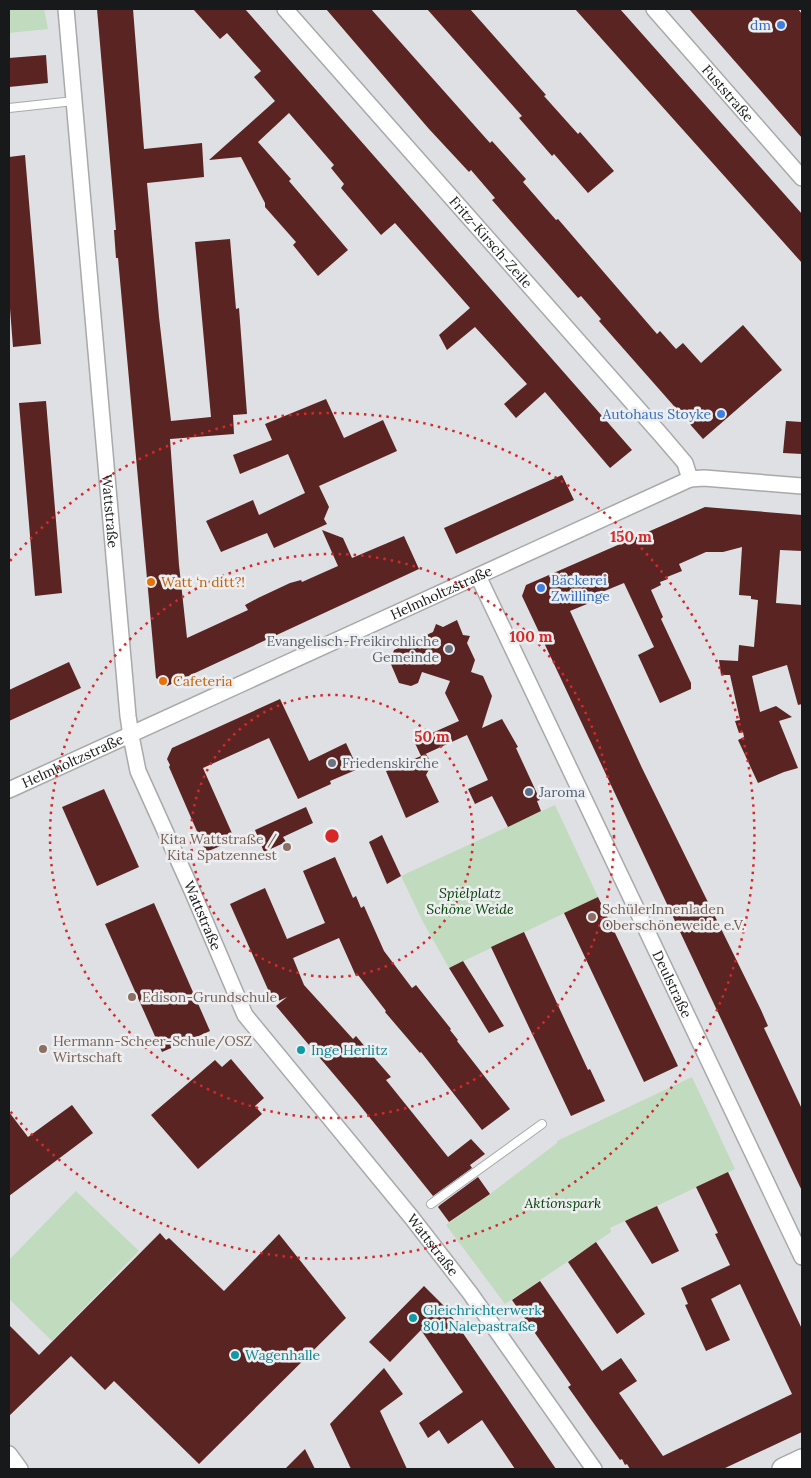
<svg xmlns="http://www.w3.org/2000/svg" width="811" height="1478" font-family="Lora,serif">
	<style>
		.green { fill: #c0dbbe }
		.building { fill: #592422 }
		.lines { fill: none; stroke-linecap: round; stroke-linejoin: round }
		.lane-casing { stroke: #a8a9ab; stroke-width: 10 }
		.street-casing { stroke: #a8a9ab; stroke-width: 18 }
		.secondary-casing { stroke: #a8a9ab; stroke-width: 24 }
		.lane { stroke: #fff; stroke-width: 8 }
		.street { stroke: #fff; stroke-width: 15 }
		.secondary { stroke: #fff; stroke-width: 21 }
		.ring { fill: none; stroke: #d62828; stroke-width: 2.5; stroke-dasharray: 2.5 5 }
		.shop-dot { fill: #3f7fe0; stroke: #edeef0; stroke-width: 2 }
		.food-dot { fill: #e8710a; stroke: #edeef0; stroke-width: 2 }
		.worship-dot { fill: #6b7280; stroke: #edeef0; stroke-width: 2 }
		.service-dot { fill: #5c6f8a; stroke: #edeef0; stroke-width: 2 }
		.education-dot { fill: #8d6e63; stroke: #edeef0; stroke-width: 2 }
		.culture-dot { fill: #0f9aa8; stroke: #edeef0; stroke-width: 2 }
		.labels { text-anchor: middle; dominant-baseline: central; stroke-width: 5; stroke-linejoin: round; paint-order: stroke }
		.shop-label { font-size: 14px; fill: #366cbe; stroke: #edeef0; text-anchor: end }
		.street-label { font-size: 14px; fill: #18191a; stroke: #edeef0 }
		.food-label { font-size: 14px; fill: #c56008; stroke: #edeef0; text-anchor: start }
		.worship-label { font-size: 14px; fill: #5b616d; stroke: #edeef0; text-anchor: end }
		.service-label { font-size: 14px; fill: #4e5e75; stroke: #edeef0; text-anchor: start }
		.education-label { font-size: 14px; fill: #785e54; stroke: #edeef0; text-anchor: start }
		.park-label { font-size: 14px; font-style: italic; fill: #024304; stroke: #edeef0 }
		.culture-label { font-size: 14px; fill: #0d838f; stroke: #edeef0; text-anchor: start }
		.centre { fill: #d62828; stroke: #edeef0; stroke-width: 2.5 }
		.ring-label { font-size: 15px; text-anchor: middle; font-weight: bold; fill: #d62828; stroke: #edeef0; stroke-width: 5; stroke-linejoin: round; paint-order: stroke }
	</style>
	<rect width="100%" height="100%" fill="#dfe0e3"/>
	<path class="green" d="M9,9H44L48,29L9,33Z
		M555,805L598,897L449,968L423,922L401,876Z
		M692,1077L735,1169L610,1228L611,1232L505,1304L446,1225L490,1194L557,1143V1141Z
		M76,1191L139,1251L52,1341L9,1299V1260Z"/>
	<path class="building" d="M97,9H133L144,149L202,143L204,177L147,183L159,317L171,421L211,417L195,242L230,239L236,309L239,308L247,414L233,415L234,434L170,439L179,565L187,638L248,610L245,605L258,598L290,583L301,580L302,582L338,566L322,530L343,538L352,558L404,536L419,569L167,686L156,678L118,258H116L114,230H116Z
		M193,9H245L632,450L610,468L545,392L516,418L504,404L527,384L475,327L447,350L439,335L470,308L395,223L381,235L341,188L344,184L331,168L334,165L289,113L258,142L291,179L289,181L348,250L318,276L293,245L296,242L265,207V203L241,157L209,160L275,101L254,77L261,71L227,33L220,39Z
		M326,9H371L490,143L492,141L526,179L523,182L556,220L558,219L657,334L660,331L676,349L683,343L701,363L743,325L782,370L703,439L599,321L601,319L581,296L578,298L492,200L495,198L471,170L469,172L429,129Z
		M427,9H470L546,95L544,96L578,134L580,132L614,171L588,193L554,154L552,156L519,118L522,116Z
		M575,9H620L802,214V263Z
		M689,9H798L802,14V138Z
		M46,55L48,83L9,87V58Z
		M25,155L41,344L13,347L9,296V157Z
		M326,399L344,438L383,420L397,451L319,486L329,507L324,519L327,524L274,548L267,533L221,552L206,521L253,500L259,515L305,493L288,454L240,474L233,455L272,440L265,424Z
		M46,401L62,593L35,596L19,403Z
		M786,421L802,422V454L783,453Z
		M562,475L574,500L456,554L444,528Z
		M705,507L802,515V551L780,550L776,603L802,605V704L798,705L787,665L752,676L760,712L776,706L792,717L779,721L798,768L784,772L758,783L738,740L744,737L743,732L739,733L735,721L740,720L730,675H721L719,660L738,661L739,645L754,647L758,600L751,599V596L739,595L742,547L723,552H706L679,564L682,571L667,577L668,579L660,582L661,585L651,590L663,617L661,619L691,683V689L660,703L638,655L654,647L624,583L585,599L587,604L570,611L642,768L761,1010L768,1026L764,1028L802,1109V1191L522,596L526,585Z
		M457,620L463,635L470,636L467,643L475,660L471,672L483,676L492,696L482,728L502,719L518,747L516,748L540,800L537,801L541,811L508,827L492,796L475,804L468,789L488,780L467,735L421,756L426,754L432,764L426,775L439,802L406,818L386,771L421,756L414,741L459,721L445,693L450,681L422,672L418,683L411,686L399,683L390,662L394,650L433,632L436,624L443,627Z
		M69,662L81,688L9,721V690Z
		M280,699L309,761L346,743L358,769L330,781L331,784L298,799L269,738L203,768L235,840L206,852L169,767L170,765L167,759L172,748Z
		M104,789L139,867L97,886L62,807Z
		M306,807L313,823L283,837L286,842L264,852L255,830Z
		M382,835L401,876L387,884L369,842Z
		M335,857L353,898L356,896L361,908L364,906L384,951L412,988L416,985L451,1029L450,1030L458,1040L457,1041L510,1109L482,1130L421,1052L420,1053L385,1012L386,1011L358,975L356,976L339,938L293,958L304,985L353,1039L356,1036L377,1061L391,1077L386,1080L448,1157L471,1139L485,1154L470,1165L472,1168L433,1196L358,1103L276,1006L287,997L274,1003L230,904L265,888L287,939L325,923L303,871Z
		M598,897L678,1066L644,1082L564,913Z
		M154,903L210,1031L162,1052L105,924Z
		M524,932L588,1070L590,1069L605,1101L571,1116L491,947Z
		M463,961L504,1026L489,1033L475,1010L449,968Z
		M231,1059L264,1098L255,1106L262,1114L198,1169L151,1115L215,1060L222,1067Z
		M72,1105L93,1133L9,1196V1112L28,1137Z
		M728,1172L802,1329V1432L723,1469H630L627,1464L625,1465L622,1459L620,1460L592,1421L568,1387L571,1385L512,1300L540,1281L602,1371L621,1358L637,1381L619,1393L663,1456L792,1394L740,1284L711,1299L730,1340L706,1351L685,1305L688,1304L681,1288L730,1265L715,1234L718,1233L696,1187Z
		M478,1177L490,1194L449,1222L438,1207L440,1205Z
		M657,1206L679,1251L652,1264L625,1221Z
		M160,1233L166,1240L169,1238L224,1291L279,1234L346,1318L199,1464L114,1381L105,1390L71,1356L9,1416V1325L39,1355Z
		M596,1242L645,1314L617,1334L568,1262Z
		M424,1286L445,1307L556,1469H515L482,1420L448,1444L439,1430L428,1438L419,1423L463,1392L421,1330L390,1362L369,1342Z
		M384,1368L403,1394L380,1411L407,1469H351L330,1424Z
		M305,1449L315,1469H285Z"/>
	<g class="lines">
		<defs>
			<path id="lane" d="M9,108L74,101
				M431,1204L542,1124"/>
			<g id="street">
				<path id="s1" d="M66,9L128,716L131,736L138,771L193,893L245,1015L412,1218L470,1293L594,1469"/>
				<path id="s2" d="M285,9L662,436L685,463L690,479"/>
				<path id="s3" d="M654,9L802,178"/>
				<path id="s4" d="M478,576L802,1257"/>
				<path id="s5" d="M9,790L690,479L704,478L802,486"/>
				<path d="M9,1454L20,1469"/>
			</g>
			<path id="secondary" d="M783,1469L802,1460"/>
		</defs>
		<use href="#lane" class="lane-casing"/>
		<use href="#street" class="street-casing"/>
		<use href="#secondary" class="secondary-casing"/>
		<use href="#lane" class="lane"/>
		<use href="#street" class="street"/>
		<use href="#secondary" class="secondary"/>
	</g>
	<g class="ring">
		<circle cx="332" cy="836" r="141"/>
		<circle cx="332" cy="836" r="282"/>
		<path d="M10 561A423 423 0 1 1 10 1111"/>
	</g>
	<g class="shop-dot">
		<circle cx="781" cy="25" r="5"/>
		<circle cx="721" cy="414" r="5"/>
		<circle cx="541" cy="588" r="5"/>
	</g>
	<g class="food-dot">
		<circle cx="151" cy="582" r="5"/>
		<circle cx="163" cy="681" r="5"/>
	</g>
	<g class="worship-dot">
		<circle cx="449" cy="649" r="5"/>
		<circle cx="332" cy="763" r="5"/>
	</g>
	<circle class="service-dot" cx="529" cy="792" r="5"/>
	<g class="education-dot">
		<circle cx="287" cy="847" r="5"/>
		<circle cx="592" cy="917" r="5"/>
		<circle cx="132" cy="997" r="5"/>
		<circle cx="43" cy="1049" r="5"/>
	</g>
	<g class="culture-dot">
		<circle cx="301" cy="1050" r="5"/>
		<circle cx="413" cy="1318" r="5"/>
		<circle cx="235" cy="1355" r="5"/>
	</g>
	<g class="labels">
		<g class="shop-label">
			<text x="771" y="25">dm</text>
			<text x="711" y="414">Autohaus Stoyke</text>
			<text x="551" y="580" text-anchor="start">Bäckerei<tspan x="551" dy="16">Zwillinge</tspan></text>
		</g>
		<g class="street-label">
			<text stroke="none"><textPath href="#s3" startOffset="112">Fuststraße</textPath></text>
			<text stroke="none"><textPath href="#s2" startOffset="311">Fritz-Kirsch-Zeile</textPath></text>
			<text stroke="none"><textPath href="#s1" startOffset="504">Wattstraße</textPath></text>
			<text stroke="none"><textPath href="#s5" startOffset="475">Helmholtzstraße</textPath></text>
			<text stroke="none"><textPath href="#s5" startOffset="70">Helmholtzstraße</textPath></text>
			<text stroke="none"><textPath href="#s1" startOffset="924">Wattstraße</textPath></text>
			<text stroke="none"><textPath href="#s4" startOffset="452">Deulstraße</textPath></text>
			<text stroke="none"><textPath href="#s1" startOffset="1329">Wattstraße</textPath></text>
		</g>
		<g class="food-label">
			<text x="161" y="582">Watt ‘n ditt?!</text>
			<text x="173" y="681">Cafeteria</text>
		</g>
		<g class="worship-label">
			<text x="439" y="641">Evangelisch-Freikirchliche<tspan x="439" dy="16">Gemeinde</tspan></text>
			<text x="342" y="763" text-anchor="start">Friedenskirche</text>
		</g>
		<g class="service-label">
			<text x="539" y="792">Jaroma</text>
		</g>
		<g class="education-label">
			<text x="277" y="839" text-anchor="end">Kita Wattstraße /<tspan x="277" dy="16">Kita Spatzennest</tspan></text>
			<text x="602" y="909">SchülerInnenladen<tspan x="602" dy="16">Oberschöneweide e.V.</tspan></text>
			<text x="142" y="997">Edison-Grundschule</text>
			<text x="53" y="1041">Hermann-Scheer-Schule/OSZ<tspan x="53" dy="16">Wirtschaft</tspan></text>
		</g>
		<g class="park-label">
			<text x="470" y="893">Spielplatz<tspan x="470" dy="16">Schöne Weide</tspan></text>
			<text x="563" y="1203">Aktionspark</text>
		</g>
		<g class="culture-label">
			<text x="311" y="1050">Inge Herlitz</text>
			<text x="423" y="1310">Gleichrichterwerk<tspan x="423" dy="16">801 Nalepastraße</tspan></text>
			<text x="245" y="1355">Wagenhalle</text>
		</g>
	</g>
	<circle cx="332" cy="836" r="8" class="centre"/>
	<g class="ring-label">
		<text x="631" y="542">150 m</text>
		<text x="531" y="642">100 m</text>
		<text x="432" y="742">50 m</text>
	</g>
	<rect width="811" height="1478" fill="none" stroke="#18191a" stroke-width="20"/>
</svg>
